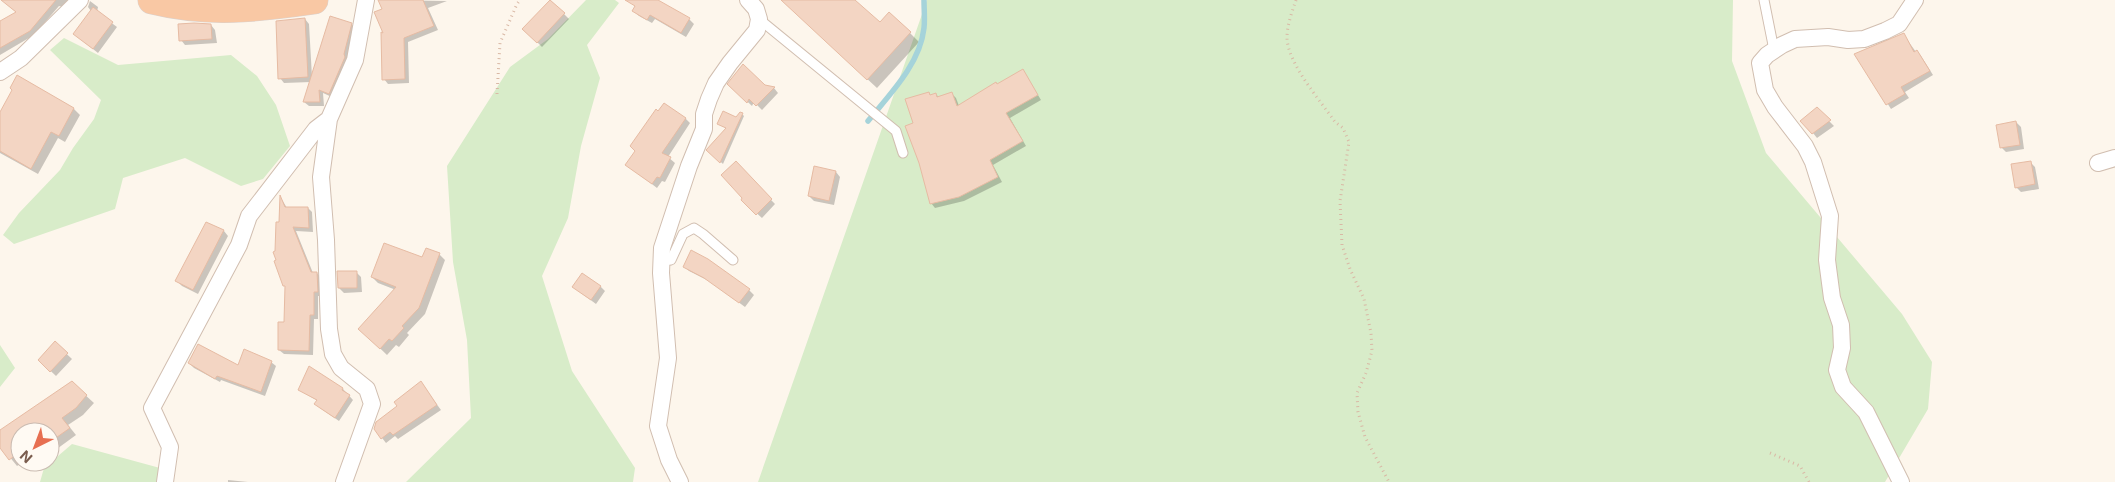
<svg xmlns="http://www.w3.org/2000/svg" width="2115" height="482" font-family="Inter,sans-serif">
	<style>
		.green { fill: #d8ecc9 }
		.shadow { fill: #0003 }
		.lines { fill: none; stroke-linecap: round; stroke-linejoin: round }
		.stream { stroke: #a5d3da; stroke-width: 5.5 }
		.building { fill: #f3d5c3; stroke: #e6bba3 }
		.service-casing { stroke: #d1beb0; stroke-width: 11 }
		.minor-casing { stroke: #d1beb0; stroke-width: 18 }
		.trunk-casing { stroke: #dad1cd; stroke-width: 29 }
		.path { stroke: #d9b8a5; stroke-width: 3; stroke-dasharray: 1 4; stroke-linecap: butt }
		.service { stroke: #fff; stroke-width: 9 }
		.minor { stroke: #fff; stroke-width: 16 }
		.trunk { stroke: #f9c8a4; stroke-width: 28 }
	</style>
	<rect width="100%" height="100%" fill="#fdf6ec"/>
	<path class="green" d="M586,0H615L619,3L587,45L600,78L581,146L568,218L542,276L572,371L635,468L633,482H406L471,418L467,340L453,262L447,166L510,67L548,39Z
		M927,0H1733L1732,61L1766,153L1902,314L1932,362L1928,409L1885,482H758Z
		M64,38L118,65L231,55L257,76L276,105L290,146L263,179L241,186L185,158L123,178L115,209L14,244L3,235L19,213L60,170L73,148L94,119L101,100L50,50Z
		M0,345L15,368L0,387Z
		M72,444L160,468L158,482H40L44,468Z"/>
	<path class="shadow" d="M2,0H75L67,8L59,6L34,35L0,55V23L17,13Z
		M379,0L447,1L428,8L438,30L408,42L409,83L388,84L384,79L383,10Z
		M640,0H656L689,19L694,24L686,37L655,19L652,23L639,16L634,11Z
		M788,0H854L880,24L910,33L919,42L877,88L795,12Z
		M90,1L98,7L97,12L117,27L98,53L74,34L91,11L88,7Z
		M551,1L569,19L542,47L524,29Z
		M305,19L309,24L312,77L351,24L356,28L348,60L334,98L323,93L324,106H309L304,102L311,82L284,83L280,78Z
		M211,25L215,30L217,43L185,45L181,40Z
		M1903,34L1916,52L1917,51L1921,56L1933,75L1905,92L1909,98L1891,109L1856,55Z
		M1023,70L1041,100L1010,118L1026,146L993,165L1002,182L964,201L935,208L931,203L915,124L929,93L931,96L936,94L939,98L952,94L956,98L959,106Z
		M729,84L765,86L774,88L778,93L762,110L754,102L752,106Z
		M14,90H38L74,109L80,115L65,142L58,138L38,174L0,153V115Z
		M1817,109L1834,126L1817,138L1813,133Z
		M741,113L744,116L723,164L708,150L727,129L719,124L736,118Z
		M685,118L690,123L668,157L675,163L665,182L662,181L657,188L627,165L637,151Z
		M2016,122L2021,127L2024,149L2006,152L2001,147Z
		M2030,162L2035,167L2039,189L2021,192L2016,187Z
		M735,163L775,204L762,218L742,200L744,198Z
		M836,172L840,177L834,205L814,201L809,196Z
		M281,198L287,208H308L312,212L313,232L296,231L313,273H317L321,278L322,296H318V319H314L313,355L284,354L279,350L285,323L286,288L277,261V252Z
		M207,223L224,231L228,236L198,294L182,286L177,281Z
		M439,254L445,260L425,314L407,333L409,335L399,347L396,345L387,355L360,329L396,290L378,283L372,277Z
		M685,267L749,290L754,295L745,307L711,282L689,271Z
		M356,272L361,277L362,292L344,293L339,288Z
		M600,286L605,291L596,304L573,287Z
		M55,343L72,359L56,376L39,360Z
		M271,362L276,366L265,396L221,380L220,382L194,368L189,363L239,367Z
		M71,382L94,403L83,415L68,425L76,435L50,454V432H20V462H23L17,466L0,445V432Z
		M421,383L441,410L398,439L395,436L386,443L375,429Z
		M343,389L353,400L339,421L320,408L318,401L299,390Z
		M30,462H38L33,465Z
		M228,480L248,482H228Z"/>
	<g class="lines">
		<path class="stream" d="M868,121C890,94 920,64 924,28C925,19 924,9 924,0"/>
	</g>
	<path class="building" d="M1,0H56L30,31L0,48V21L16,12Z
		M378,0H423L434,26L404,38L405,79L382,80L381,32L383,33L374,12L382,9Z
		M550,0L565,13L537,43L522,29Z
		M625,0H658L690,18L681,33L650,15L647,20L632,11L635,6Z
		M781,0H855L880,22L889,12L911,32L867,80Z
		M93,7L113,22L93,49L73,34Z
		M330,16L352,23L344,54L345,57L329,94L319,90L320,102H303Z
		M305,18L308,77L278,79L276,21Z
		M194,23L211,24L212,39L179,41L178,24Z
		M1904,33L1914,52L1917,50L1930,71L1901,87L1905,94L1886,105L1854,54Z
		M743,64L765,85L775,87L756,106L749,99L747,103L727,84Z
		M1023,69L1038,95L1006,113L1023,141L990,160L998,177L959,197L930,204L919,163L905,126L913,123L905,99L929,92L930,95L936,93L937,97L952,92L957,106L996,82L997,84Z
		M17,75L74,108L59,136L51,132L31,169L0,151V112L12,90L10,88Z
		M664,103L686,118L662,153L671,157L660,178L657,177L652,184L625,165L635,151L630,146L656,109L658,111Z
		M1817,107L1831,120L1812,134L1800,121Z
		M723,111L736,117L740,112L743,113L720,163L706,150L726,128L717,124Z
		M2016,121L2020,145L2000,148L1996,125Z
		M736,161L772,199L756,215L741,200L742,198L721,175Z
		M2031,161L2035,184L2015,188L2011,164Z
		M814,166L836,171L829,201L808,196Z
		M280,195L285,207H308L309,228L293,227L311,272H317L318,292H314V315H310L309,351L278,350V322H284L285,286H283L274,261L276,260L273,252L275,251L276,222H279Z
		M206,222L224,230L193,290L175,281Z
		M384,243L422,257L426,248L440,253L419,308L402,326L404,328L392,341L389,339L380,349L358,329L396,287L371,277Z
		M691,250L708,259L750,289L739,303L704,278L683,267Z
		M337,271H357V288H338Z
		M582,273L601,286L591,300L572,287Z
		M55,341L68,353L50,372L38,360Z
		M198,344L238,365L244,349L272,361L261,392L217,376L215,379L188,363Z
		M309,366L343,388L342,390L350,395L335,418L314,404L317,400L298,390Z
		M72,381L87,395L76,408L62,418L70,428L50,442V432H20V452L9,460L0,448V430Z
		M421,381L437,405L393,435L390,432L381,439L374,429L376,422L397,406L394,402Z"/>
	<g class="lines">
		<defs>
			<path id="service" d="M1764,0L1774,50
				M759,19L896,131L903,153
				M662,261L671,260L683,234L694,228L703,234L733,260"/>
			<path id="minor" d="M0,72L21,58L80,0
				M2098,163L2115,158
				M165,482L170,447L152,408L239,245L249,216L316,129L329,119
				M344,482L372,404L367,389L341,368L333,354L329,329L326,240L321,177L329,119L355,60L366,0
				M680,482L669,460L658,426L668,358L661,273L662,248L689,166L704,129V114L709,99L716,83L730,63L757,30L759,19L756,9L748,0
				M1901,482L1866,412L1843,387L1837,370L1842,348L1841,325L1832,298L1827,260L1830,216L1813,162L1805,146L1775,107L1765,90L1760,63L1767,55L1782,45L1795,39L1828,37L1848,40L1864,39L1885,31L1899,24L1915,0"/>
			<path id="trunk" d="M152,0C208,14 258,8 314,0"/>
		</defs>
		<use href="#service" class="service-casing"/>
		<use href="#minor" class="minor-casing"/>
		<use href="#trunk" class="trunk-casing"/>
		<path class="path" d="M1296,0C1292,12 1287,25 1287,38C1288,64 1320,100 1335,122L1343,128L1349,142L1340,201L1342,245L1350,269L1364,299L1371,333L1372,351L1366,373L1357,393L1358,412L1365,437L1389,482
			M497,94L500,43L517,4L520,0
			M1770,453L1800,466L1809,482"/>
		<use href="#service" class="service"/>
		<use href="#minor" class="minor"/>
		<use href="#trunk" class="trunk"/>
	</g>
	<g transform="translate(35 447) rotate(222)"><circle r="24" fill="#fffaf3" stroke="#cabbb1"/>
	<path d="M0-4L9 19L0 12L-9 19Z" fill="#e76f51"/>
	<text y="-8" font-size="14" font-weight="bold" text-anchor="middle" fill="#7a5c4d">N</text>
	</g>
</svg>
